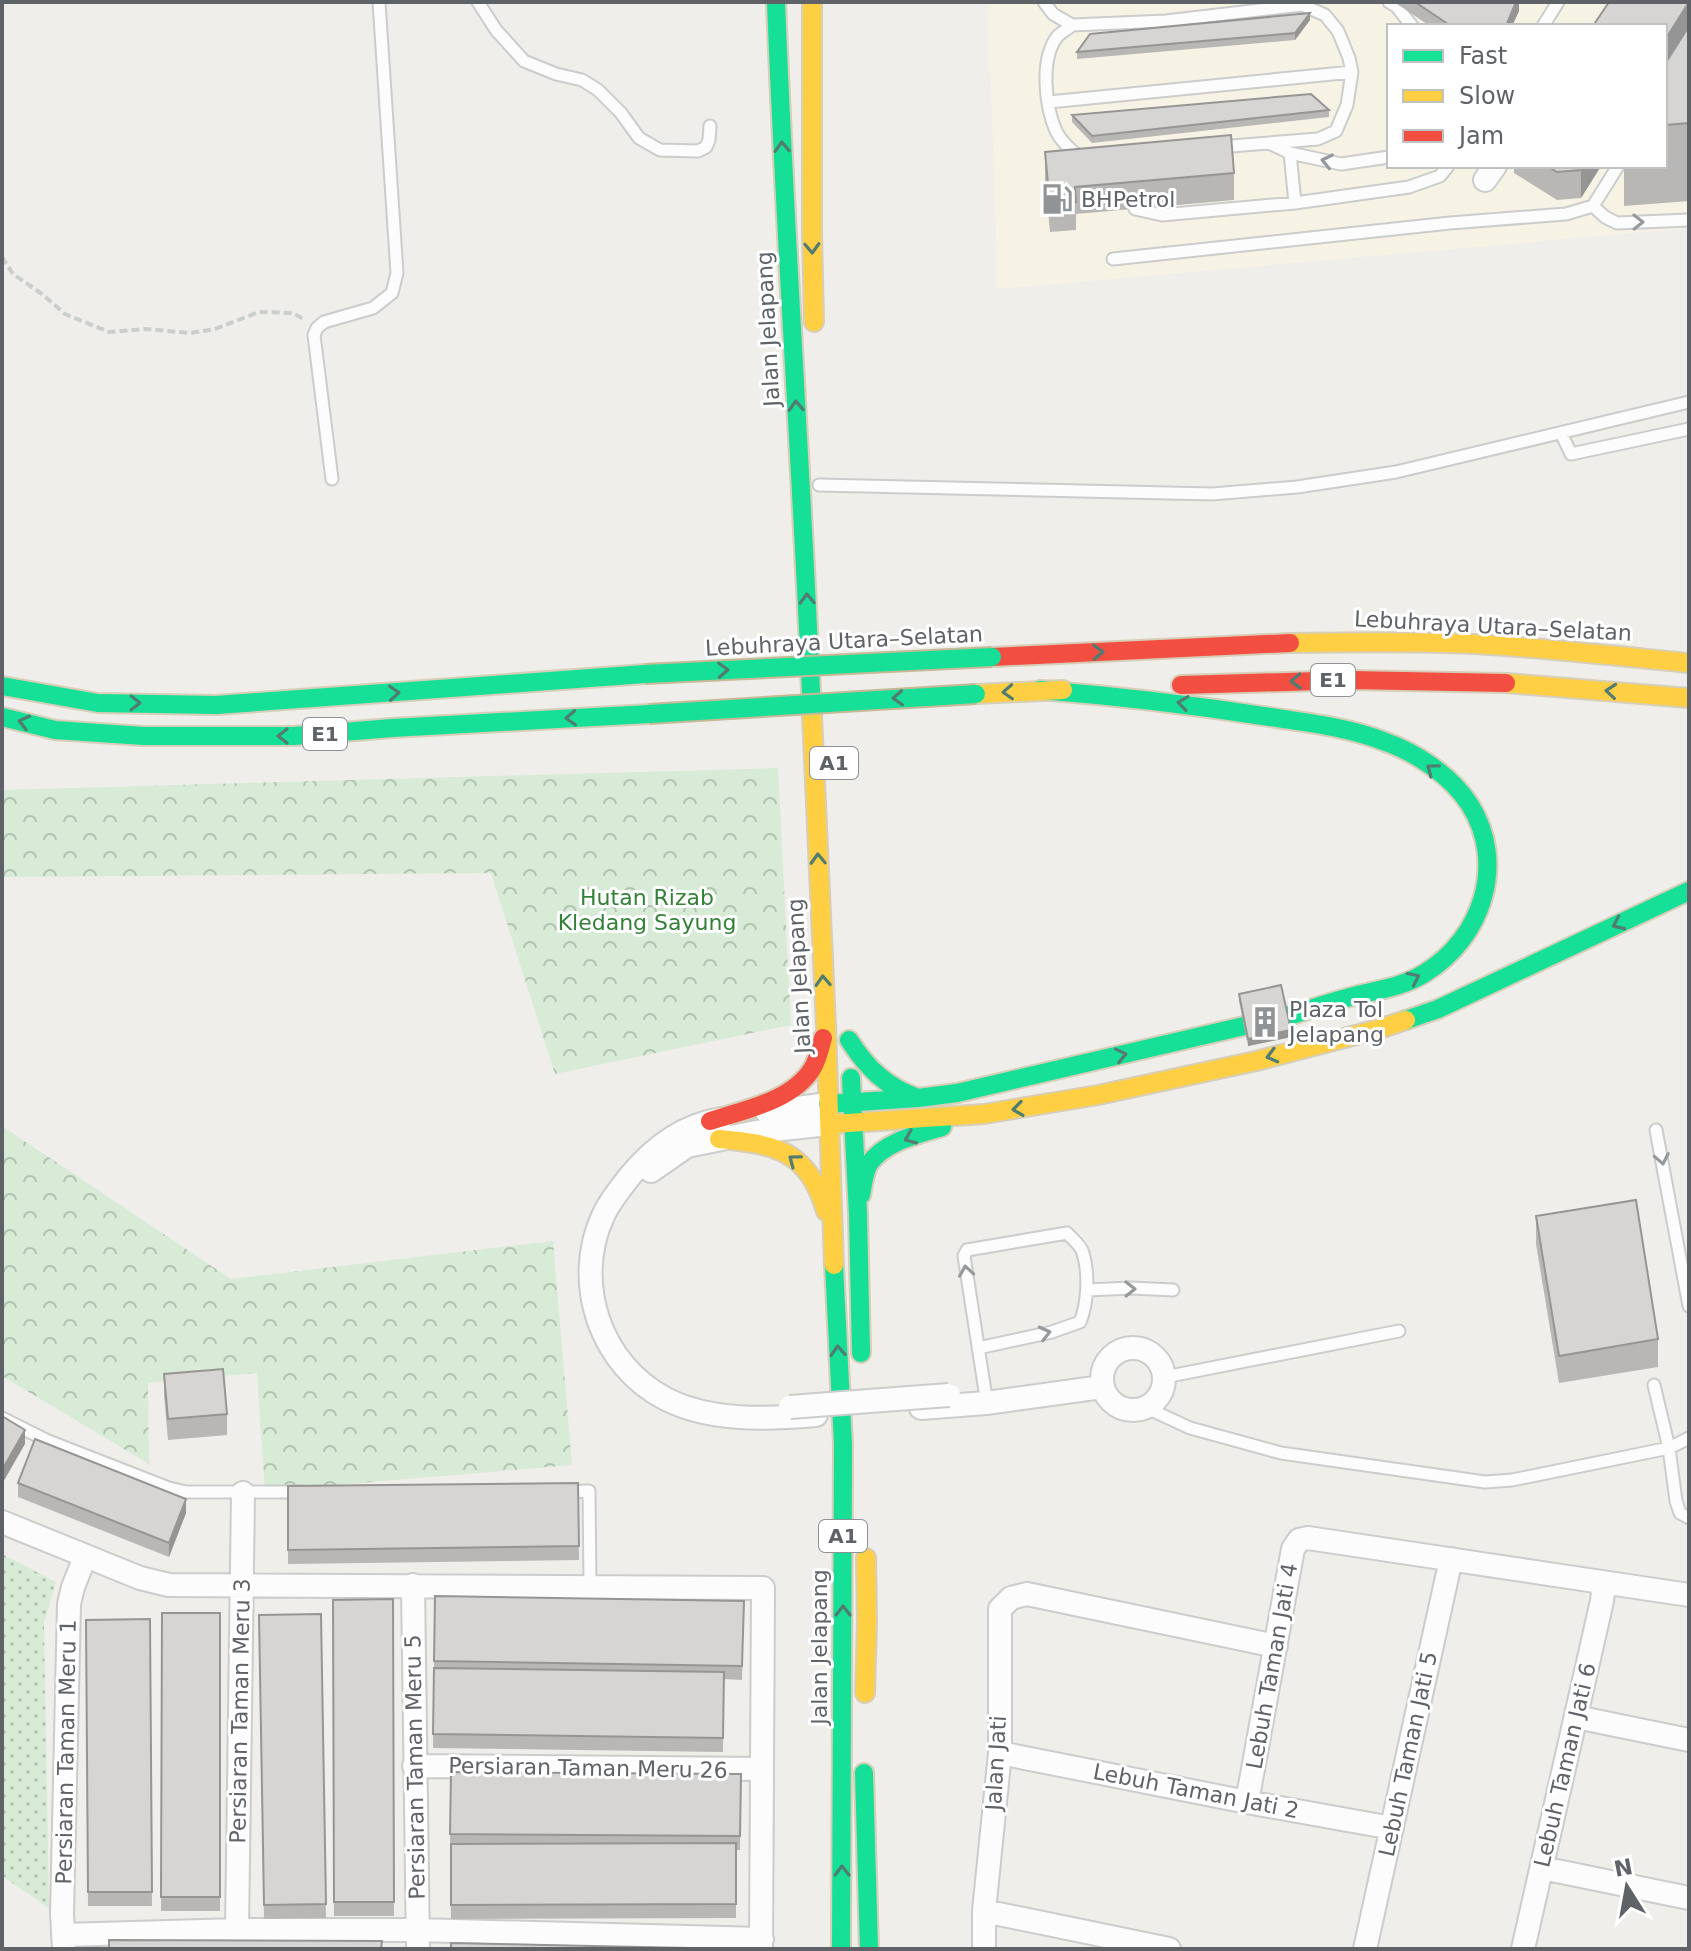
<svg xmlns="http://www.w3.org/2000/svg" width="1691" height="1951" font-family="'DejaVu Sans',sans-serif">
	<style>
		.commercial { fill: #f7f3e4; fill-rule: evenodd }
		.forest { fill: url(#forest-crowns) }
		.park { fill: url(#park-dots) }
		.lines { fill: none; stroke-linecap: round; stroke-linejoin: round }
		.lane-casing { stroke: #cbcccc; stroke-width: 15 }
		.street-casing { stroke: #cbcccc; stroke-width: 26 }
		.fast-casing { stroke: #d7ceb8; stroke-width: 22 }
		.slow-casing { stroke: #d7ceb8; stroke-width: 22 }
		.jam-casing { stroke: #d7ceb8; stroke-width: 22 }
		.path { stroke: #cacfcc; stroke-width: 4; stroke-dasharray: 8 4; stroke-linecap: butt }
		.lane { stroke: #fdfcfc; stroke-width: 11 }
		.street { stroke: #fdfcfc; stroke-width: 22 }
		.fast { stroke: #16e098; stroke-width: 18 }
		.slow { stroke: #ffcf43; stroke-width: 18 }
		.jam { stroke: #f24e42; stroke-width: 18 }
		.street-bridge-casing { stroke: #cbcccc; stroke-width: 26; stroke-linecap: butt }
		.fast-bridge-casing { stroke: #c8b996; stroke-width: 22; stroke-linecap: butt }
		.street-bridge { stroke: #fdfcfc; stroke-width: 22 }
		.fast-bridge { stroke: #16e098; stroke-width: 18 }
		.wall { fill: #b8b7b5 }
		.shaded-wall { fill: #969594 }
		.building { fill: #d6d5d3; stroke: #969594; stroke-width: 2 }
		.oneway { stroke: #507c72 }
		.oneway2 { stroke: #96999c }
		.labels { text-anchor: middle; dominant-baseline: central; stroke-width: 6; stroke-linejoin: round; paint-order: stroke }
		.shield { fill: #fff; stroke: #8f9295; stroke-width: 2 }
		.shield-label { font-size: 20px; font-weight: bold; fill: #5f6368 }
		.poi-label { font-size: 22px; fill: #5f6368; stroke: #fff; text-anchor: start }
		.street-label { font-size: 22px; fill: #5f6368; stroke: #fff }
		.park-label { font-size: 22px; fill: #348238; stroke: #fff }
	</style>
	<defs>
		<pattern id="forest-crowns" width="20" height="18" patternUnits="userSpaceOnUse" patternTransform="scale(2)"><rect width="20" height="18" fill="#d8ebd6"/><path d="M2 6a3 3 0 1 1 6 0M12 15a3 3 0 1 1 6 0" fill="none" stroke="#b2c2b1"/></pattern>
		<pattern id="park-dots" width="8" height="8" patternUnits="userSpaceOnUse" patternTransform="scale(2)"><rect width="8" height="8" fill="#d8ebd6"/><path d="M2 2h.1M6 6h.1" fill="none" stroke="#b2c2b1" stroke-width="1.8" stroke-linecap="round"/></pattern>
	</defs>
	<rect width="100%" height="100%" fill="#efeeea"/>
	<path class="commercial" d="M988,2H1689V228L998,289ZM1389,26H1665V166H1389Z"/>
	<path class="forest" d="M778,768L791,1025L555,1074L491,873L2,877V790Z
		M2,1126L231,1279L553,1241L572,1465L265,1491L257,1373L148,1383L149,1464L2,1376Z"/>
	<path class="park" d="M2,1554L56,1582L44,1623L49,1908L2,1876Z"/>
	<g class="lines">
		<defs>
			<path id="lane" d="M478,2L496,30L524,61L556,74L582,80L598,90L621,113L639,138L660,150L698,151L706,147L709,140L710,126
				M1044,2L1053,14L1072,25L1166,21L1302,5L1325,15L1338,31L1349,58L1352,72L1347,105L1336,131L1318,139L1219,147
				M1389,2L1396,6L1412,26
				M1072,25C1068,29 1060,33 1057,37C1040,59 1045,106 1056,131C1061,141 1073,153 1082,158
				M1543,26L1558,2
				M1049,102L1352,72
				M1269,143L1290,153L1341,164L1389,157
				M1290,153L1295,203
				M1593,206L1605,217L1617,223L1689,220
				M1135,209L1162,215L1295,203L1409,187L1440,176L1448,166
				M1113,259L1450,223L1566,214L1593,206L1618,166
				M1561,433L1571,454L1689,429
				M332,479L314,335L317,328L324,322L373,308L392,293L397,273L379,2
				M819,485L1212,494L1297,487L1396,472L1689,402
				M1656,1130L1689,1306
				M1087,1290L1131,1288L1173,1290
				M978,1348L1052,1332L1080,1322C1088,1303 1089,1273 1083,1253C1081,1245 1072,1239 1067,1233L967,1250L964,1256L985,1391
				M1165,1377L1399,1331
				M1654,1385L1669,1448L1676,1501L1680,1513L1689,1518
				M1147,1408L1190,1428L1281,1453L1485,1482L1512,1480L1669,1448L1689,1438
				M2,1418L46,1440L169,1488L186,1492H303
				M564,1492L589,1491L590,1587"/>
			<path id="street" d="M1485,180L1495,166
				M767,1112L828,1104
				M721,1119C683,1125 654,1147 630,1176C620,1189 609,1202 603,1216C572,1283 601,1366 666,1399C711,1422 768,1419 816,1415
				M651,1171L687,1146L756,1132L828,1124
				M1102 1379a31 31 0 1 1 62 0a31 31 0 1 1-62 0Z
				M921,1408L986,1403L1102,1387
				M2,1522L140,1578L169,1585L763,1588L761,1949
				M413,1585L418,1949
				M1576,1717L1689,1740
				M1000,1753L1247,1802L1392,1828
				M414,1766L762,1769
				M1247,1802L1293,1549L1299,1540L1308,1538L1689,1595
				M1542,1868L1689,1898
				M984,1911L1169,1949
				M237,1930L243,1493
				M63,1935L237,1930H418L762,1939
				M64,1948L62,1914L69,1604L73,1587L85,1557
				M984,1949V1911L1000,1753V1609L1011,1598L1027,1594L1276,1646
				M1365,1949L1451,1559
				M1523,1949L1602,1601L1603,1591L1599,1582"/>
			<path id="fast" d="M776,2C785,240 802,477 812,715
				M2,686L98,703L216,705L645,674
				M1040,690C1117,696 1193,705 1270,717C1308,723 1347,727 1383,741C1415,752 1451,775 1470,805C1507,864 1482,938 1425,973C1401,988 1376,990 1350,997C1328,1003 1307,1010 1286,1017
				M2,717L55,730L144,736H294L392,728L649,714
				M1406,1020L1438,1009L1689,891
				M849,1040C867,1068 886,1087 918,1098
				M851,1078L858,1214L861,1353
				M828,1104L918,1098L957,1093L1244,1026
				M861,1195C863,1185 864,1173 869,1164C884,1142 918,1134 942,1127
				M834,1265L843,1444L841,1949
				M864,1773L869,1949"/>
			<path id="slow" d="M812,2V232L814,322
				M1290,643C1351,642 1413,641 1474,644C1546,648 1618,656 1689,663
				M1506,683L1689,698
				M976,694L1063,690
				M812,715L826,1026L834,1265
				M833,1124L984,1114L1098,1095L1256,1061L1379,1029L1406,1020
				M719,1139C777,1144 808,1151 826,1211
				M865,1693L867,1622L866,1558"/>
			<path id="jam" d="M992,657L1290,643
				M1181,685L1351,680L1506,683
				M710,1121C744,1110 792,1101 812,1069C818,1060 820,1048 823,1038"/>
		</defs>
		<use href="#lane" class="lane-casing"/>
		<use href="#street" class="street-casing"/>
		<use href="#fast" class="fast-casing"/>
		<use href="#slow" class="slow-casing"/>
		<use href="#jam" class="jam-casing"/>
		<path class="path" d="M2,257L13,274L42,294L65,314L109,332L146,329L190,333L215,329L259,312L293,313L305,320"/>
		<use href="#lane" class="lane"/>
		<use href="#street" class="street"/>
		<use href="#fast" class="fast"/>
		<use href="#slow" class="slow"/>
		<use href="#jam" class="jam"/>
		<defs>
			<path id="street-bridge" d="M790,1407L949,1395"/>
			<path id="fast-bridge" d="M645,674L992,657
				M649,714L976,694"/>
		</defs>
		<use href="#street-bridge" class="street-bridge-casing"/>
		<use href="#fast-bridge" class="fast-bridge-casing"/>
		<use href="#street-bridge" class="street-bridge"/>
		<use href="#fast-bridge" class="fast-bridge"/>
	</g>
	<path class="wall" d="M1394,2H1519V11L1512,26H1430Z
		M1689,2V201L1624,206V166H1665V26Z
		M1310,20L1295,40L1077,59V52Z
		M1329,110V117L1092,143L1072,122V115Z
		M1045,152L1234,173V200L1076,214V230L1050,232L1045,180Z
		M1514,166H1601L1581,198L1557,200L1514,173Z
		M1239,994L1291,1037L1248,1046L1239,1001Z
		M1536,1216L1658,1339V1367L1559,1383L1536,1244Z
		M164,1374L227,1414V1435L168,1440L164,1395Z
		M18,1483L186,1513L169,1557L18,1497Z
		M578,1483L579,1560L288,1564V1486Z
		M393,1599L394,1916H334L333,1600Z
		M744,1601L742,1680L724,1679L723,1752L433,1748L434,1661Z
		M162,1613H220V1911H161Z
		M321,1614L326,1918L264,1919L259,1615Z
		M150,1619L152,1906H88L86,1620Z
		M741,1774L740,1850H736V1918L451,1919L450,1834Z"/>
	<path class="shaded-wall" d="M1516,2H1519V11L1512,26H1506Z
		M1689,2V30L1665,67V40Z
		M1310,13V20L1295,40V33Z
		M1583,166H1601L1581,198V170Z
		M1291,1030V1037L1248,1046V1039Z
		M25,1430V1444L2,1484V1470Z
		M186,1499V1513L169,1557V1543Z"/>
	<path class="building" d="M1415,2H1516L1506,26H1451Z
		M1609,2H1689L1665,40V26H1593Z
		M1310,13L1295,33L1077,52L1090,34Z
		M1689,26V123L1665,125V64Z
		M1311,94L1329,110L1092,136L1072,115Z
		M1231,135L1234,173L1075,187L1076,202L1050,205L1045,152Z
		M1547,166H1583L1581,170L1557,172Z
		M1281,985L1291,1030L1248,1039L1239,994Z
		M1636,1200L1658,1339L1559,1356L1536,1216Z
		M223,1369L227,1414L168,1419L164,1374Z
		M2,1416L25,1430L2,1470Z
		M35,1439L186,1499L169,1543L18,1483Z
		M578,1483L579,1546L288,1550V1486Z
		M435,1596L744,1601L742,1666L434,1661Z
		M393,1599L394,1902H334L333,1600Z
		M162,1613H220V1897H161Z
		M321,1614L326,1904L264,1905L259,1615Z
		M150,1619L152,1892H88L86,1620Z
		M434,1668L724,1672L723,1738L433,1734Z
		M451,1772L741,1774L740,1836L450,1834Z
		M736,1843V1904L451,1905V1844Z
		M109,1940L382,1941L381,1949H109Z
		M451,1943L738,1949H451Z"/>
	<defs><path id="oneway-chevron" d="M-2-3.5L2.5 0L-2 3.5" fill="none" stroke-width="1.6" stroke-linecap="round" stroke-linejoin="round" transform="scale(2)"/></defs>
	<g class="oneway">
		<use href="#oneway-chevron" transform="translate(782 147) rotate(-93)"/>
		<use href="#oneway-chevron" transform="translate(812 248) rotate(88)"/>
		<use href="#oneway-chevron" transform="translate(796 406) rotate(-93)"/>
		<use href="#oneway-chevron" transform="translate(807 599) rotate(-92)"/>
		<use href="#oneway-chevron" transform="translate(1098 652) rotate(-3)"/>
		<use href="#oneway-chevron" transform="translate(723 670) rotate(-3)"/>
		<use href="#oneway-chevron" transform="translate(1296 681) rotate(178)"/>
		<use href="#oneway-chevron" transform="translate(1611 691) rotate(-175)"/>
		<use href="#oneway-chevron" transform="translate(1008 692) rotate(177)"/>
		<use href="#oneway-chevron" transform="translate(394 693) rotate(-4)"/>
		<use href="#oneway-chevron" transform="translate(898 698) rotate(177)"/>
		<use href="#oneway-chevron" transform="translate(135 703) rotate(1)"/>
		<use href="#oneway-chevron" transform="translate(1183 703) rotate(-172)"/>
		<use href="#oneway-chevron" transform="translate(571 718) rotate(177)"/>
		<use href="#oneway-chevron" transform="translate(24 722) rotate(-166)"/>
		<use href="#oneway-chevron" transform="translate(283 736) rotate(180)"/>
		<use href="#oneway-chevron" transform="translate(1432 769) rotate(-143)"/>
		<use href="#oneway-chevron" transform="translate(818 859) rotate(-92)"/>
		<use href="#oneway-chevron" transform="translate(1618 924) rotate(155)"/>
		<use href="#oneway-chevron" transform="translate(1414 978) rotate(-26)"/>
		<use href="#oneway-chevron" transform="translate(823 981) rotate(-93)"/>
		<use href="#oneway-chevron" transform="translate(1121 1055) rotate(-13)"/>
		<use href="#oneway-chevron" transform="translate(1272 1056) rotate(165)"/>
		<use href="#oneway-chevron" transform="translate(1018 1109) rotate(172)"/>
		<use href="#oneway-chevron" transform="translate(910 1138) rotate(157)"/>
		<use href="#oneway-chevron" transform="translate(794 1160) rotate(-143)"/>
		<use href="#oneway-chevron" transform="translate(838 1351) rotate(-93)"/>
		<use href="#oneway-chevron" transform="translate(843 1611) rotate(-90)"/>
		<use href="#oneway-chevron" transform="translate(842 1871) rotate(-90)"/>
	</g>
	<g class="oneway2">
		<use href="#oneway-chevron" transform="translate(1327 161) rotate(-168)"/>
		<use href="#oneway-chevron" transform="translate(1638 222) rotate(-1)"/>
		<use href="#oneway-chevron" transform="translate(1662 1159) rotate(79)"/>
		<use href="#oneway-chevron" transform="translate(966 1271) rotate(-99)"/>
		<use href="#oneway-chevron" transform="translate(1130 1289)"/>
		<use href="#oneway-chevron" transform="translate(1045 1333) rotate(-14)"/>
	</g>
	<defs>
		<symbol id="fuel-bare" viewBox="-9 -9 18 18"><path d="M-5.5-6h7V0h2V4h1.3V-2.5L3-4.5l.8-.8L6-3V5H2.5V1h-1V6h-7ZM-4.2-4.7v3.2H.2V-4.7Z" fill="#919496" stroke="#fff" stroke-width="2.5" paint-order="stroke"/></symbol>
		<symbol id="building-bare" viewBox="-9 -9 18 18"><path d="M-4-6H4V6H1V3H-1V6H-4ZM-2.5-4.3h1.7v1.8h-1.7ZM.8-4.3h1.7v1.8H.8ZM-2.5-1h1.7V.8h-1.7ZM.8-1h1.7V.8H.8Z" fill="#919496" stroke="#fff" stroke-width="2.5" paint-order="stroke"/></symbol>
	</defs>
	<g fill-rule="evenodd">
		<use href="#fuel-bare" x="1035" y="177" width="44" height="44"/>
		<use href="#building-bare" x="1243" y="1000" width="44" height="44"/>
	</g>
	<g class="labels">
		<g class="shield">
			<rect x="1311" y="664" width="44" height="32" rx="6"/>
			<rect x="303" y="718" width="44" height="32" rx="6"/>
			<rect x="810" y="747" width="48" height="32" rx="6"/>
			<rect x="819" y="1520" width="48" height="32" rx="6"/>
		</g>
		<g class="shield-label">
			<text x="1333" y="680">E1</text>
			<text x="325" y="734">E1</text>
			<text x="834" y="763">A1</text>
			<text x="843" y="1536">A1</text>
		</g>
		<g class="poi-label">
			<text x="1081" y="199">BHPetrol</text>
			<text x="1289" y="1009">Plaza Tol<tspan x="1289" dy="25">Jelapang</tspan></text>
		</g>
		<g class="street-label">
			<text transform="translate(768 329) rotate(-93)">Jalan Jelapang</text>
			<text transform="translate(1493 626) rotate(3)">Lebuhraya Utara–Selatan</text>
			<text transform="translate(844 641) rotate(-3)">Lebuhraya Utara–Selatan</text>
			<text transform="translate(799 976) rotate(-93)">Jalan Jelapang</text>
			<text transform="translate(819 1647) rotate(-90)">Jalan Jelapang</text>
			<text transform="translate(1272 1666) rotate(-80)">Lebuh Taman Jati 4</text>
			<text transform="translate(240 1711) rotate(-89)">Persiaran Taman Meru 3</text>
			<text transform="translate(66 1752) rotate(-89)">Persiaran Taman Meru 1</text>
			<text transform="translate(1408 1754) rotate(-78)">Lebuh Taman Jati 5</text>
			<text transform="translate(996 1763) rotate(-87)">Jalan Jati</text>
			<text transform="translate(1565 1765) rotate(-77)">Lebuh Taman Jati 6</text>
			<text transform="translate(415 1767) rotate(-91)">Persiaran Taman Meru 5</text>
			<text transform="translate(588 1768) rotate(1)">Persiaran Taman Meru 26</text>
			<text transform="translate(1196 1791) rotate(11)">Lebuh Taman Jati 2</text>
		</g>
		<g class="park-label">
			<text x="647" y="897">Hutan Rizab<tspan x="647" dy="25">Kledang Sayung</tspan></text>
		</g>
	</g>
	<rect width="1691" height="1951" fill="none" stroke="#5f6368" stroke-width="8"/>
	<rect x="1387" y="24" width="280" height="144" fill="#ffffff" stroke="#bfc1c3" stroke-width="2"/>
	<rect x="1403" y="50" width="40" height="12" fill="#16e098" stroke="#bfc1c3" stroke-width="2"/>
	<text x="1459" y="64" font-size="24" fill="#5f6368">Fast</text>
	<rect x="1403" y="90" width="40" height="12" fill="#ffcf43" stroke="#bfc1c3" stroke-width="2"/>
	<text x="1459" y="104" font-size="24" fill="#5f6368">Slow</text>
	<rect x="1403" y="130" width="40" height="12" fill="#f24e42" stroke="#bfc1c3" stroke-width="2"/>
	<text x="1459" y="144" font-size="24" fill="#5f6368">Jam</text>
	<g transform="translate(1627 1887) rotate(349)" stroke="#ffffff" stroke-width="6" paint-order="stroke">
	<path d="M0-6L14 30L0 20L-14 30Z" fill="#5f6368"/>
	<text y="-12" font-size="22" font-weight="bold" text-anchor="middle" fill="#5f6368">N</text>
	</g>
</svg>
